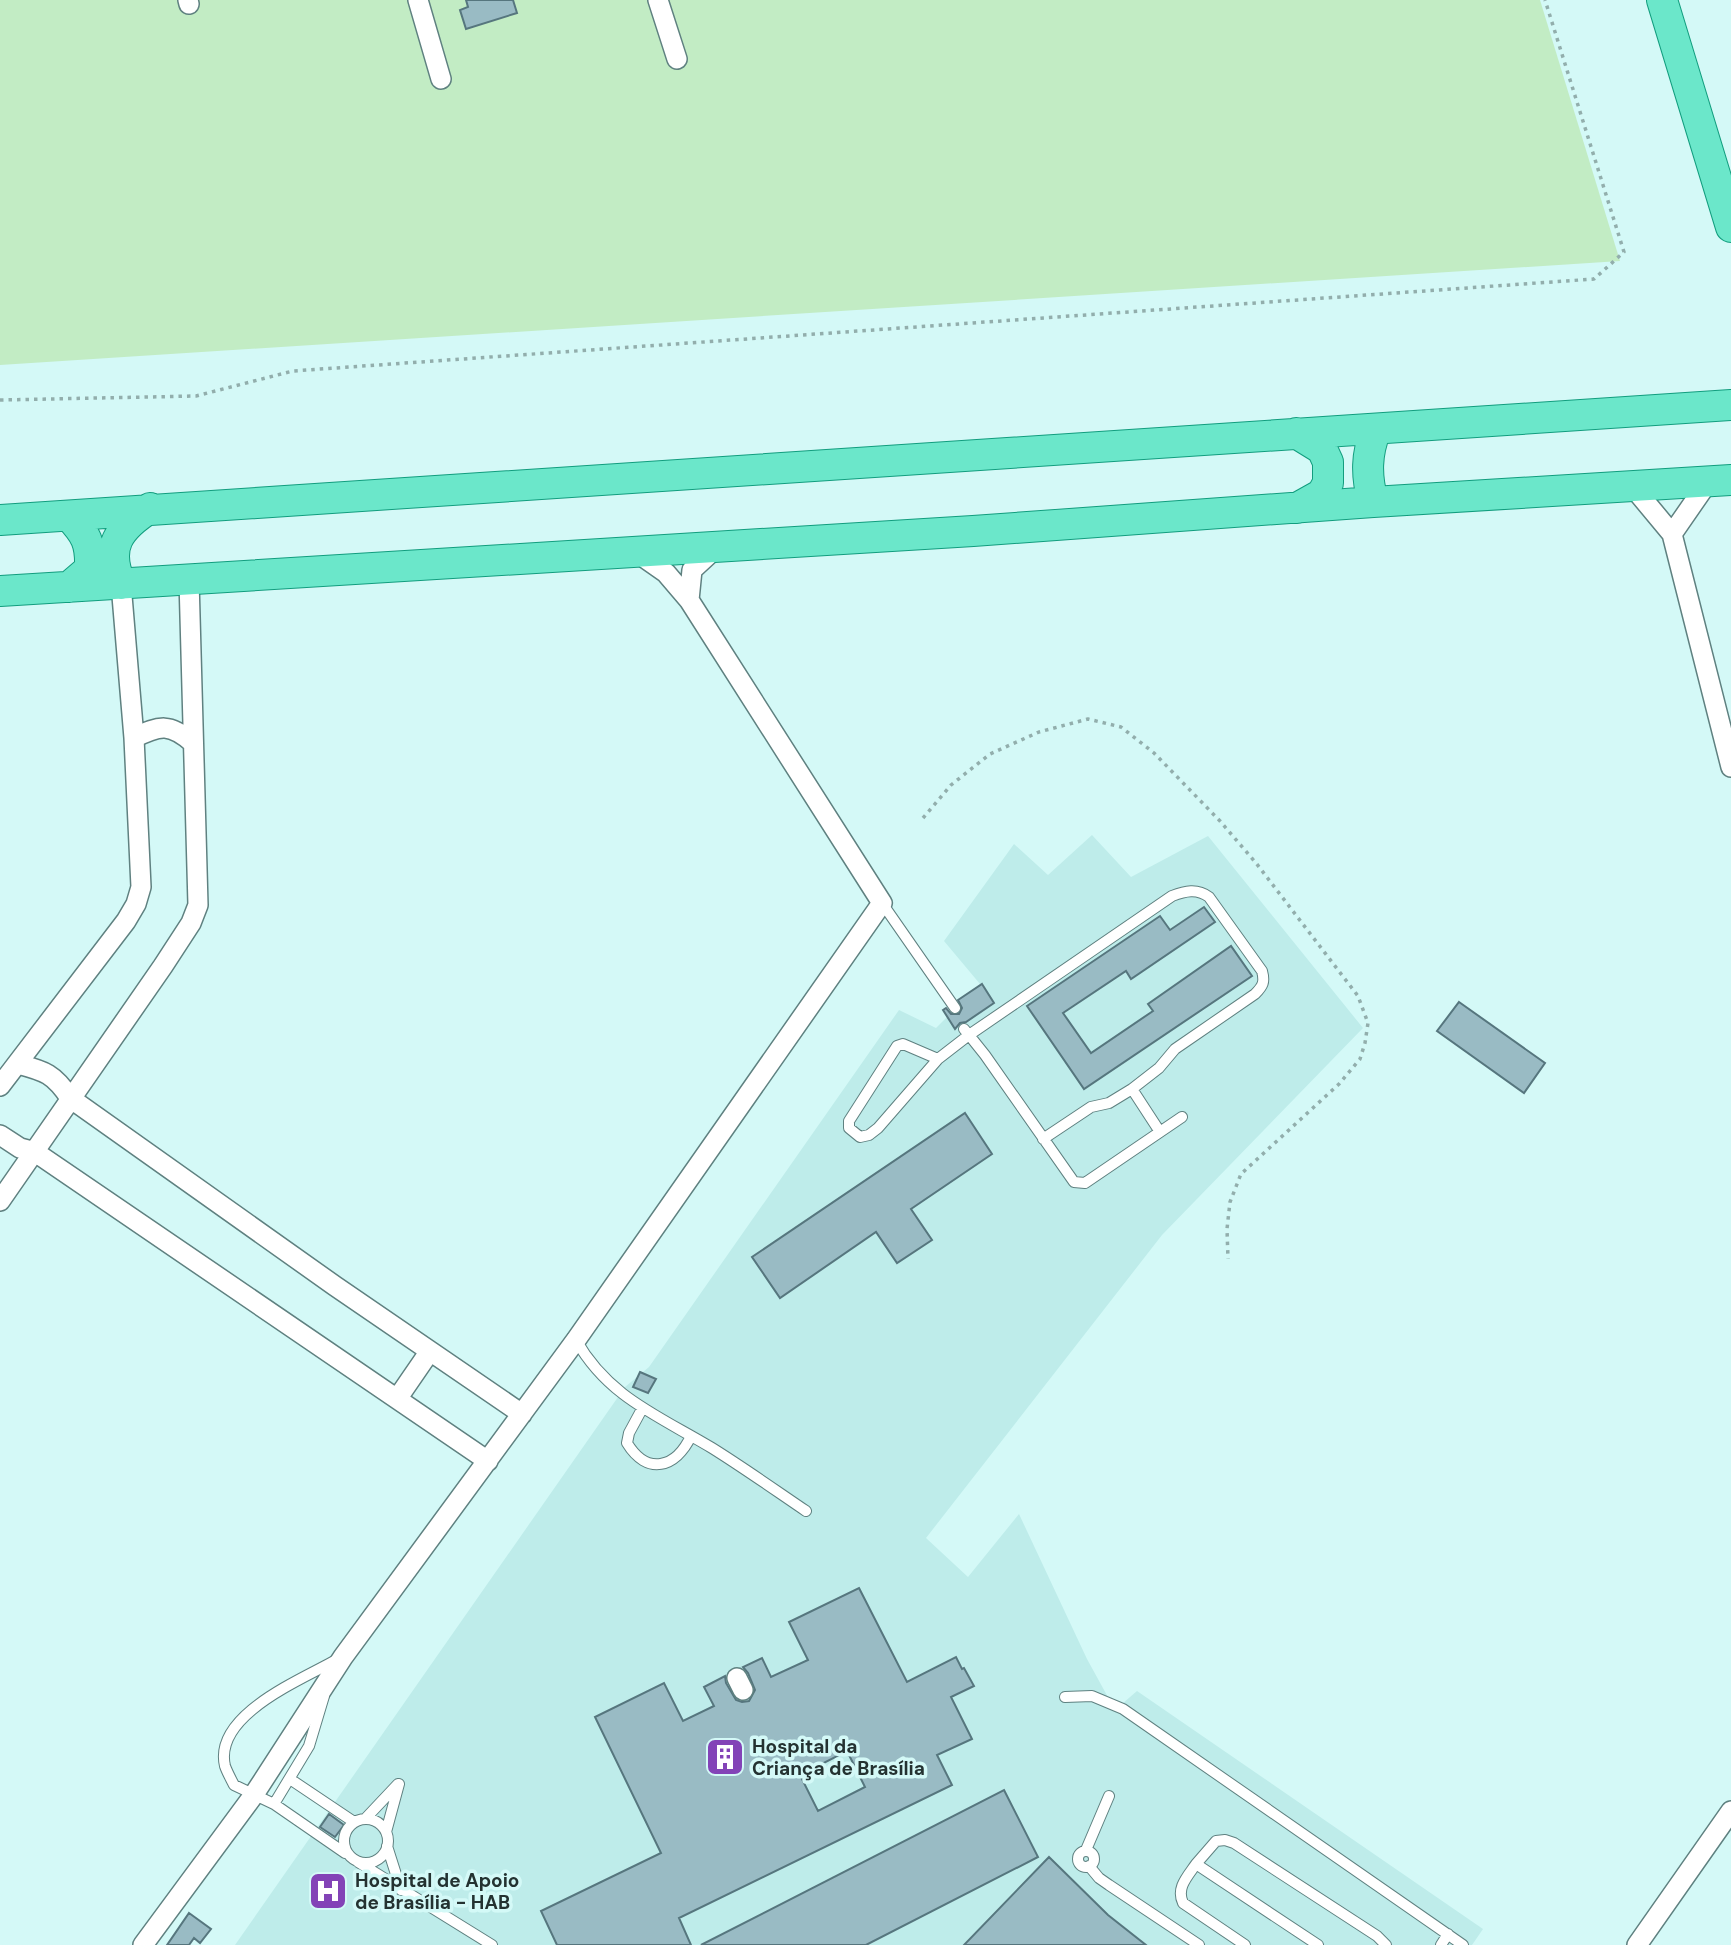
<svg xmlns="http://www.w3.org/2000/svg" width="1731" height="1945" font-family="'DM Sans',sans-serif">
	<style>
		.built { fill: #beecea }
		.green { fill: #c2ecc4 }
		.building { fill: #99bbc4; stroke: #56767e; stroke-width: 2; fill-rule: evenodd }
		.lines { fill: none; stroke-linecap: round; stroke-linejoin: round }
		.lane-casing { stroke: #5f8180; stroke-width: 12 }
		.street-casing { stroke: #5f8180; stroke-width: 22 }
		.primary-casing { stroke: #129d7e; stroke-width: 32 }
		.path { stroke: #92aeac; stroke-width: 3.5; stroke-dasharray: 3.5 5; stroke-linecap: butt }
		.lane { stroke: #fff; stroke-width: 10 }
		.street { stroke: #fff; stroke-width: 19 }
		.primary { stroke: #6be7ca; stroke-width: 30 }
		.labels { text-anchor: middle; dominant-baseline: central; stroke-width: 7; stroke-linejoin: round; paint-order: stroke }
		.poi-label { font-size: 19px; font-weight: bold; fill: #243231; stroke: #d4f9f7; text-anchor: start }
	</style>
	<rect width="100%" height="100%" fill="#d4f9f7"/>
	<path class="built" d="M1092,835L1131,877L1208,836L1363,1028L1162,1235L926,1538L968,1577L1019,1514L1087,1659L1115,1710L1137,1691L1483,1929L1472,1945H235L625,1387L649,1367L899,1010L936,1028L980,984L944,941L1014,844L1048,875Z"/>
	<path class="green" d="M0,0H1540L1620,261L0,365Z"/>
	<path class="building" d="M466,0H513L517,13L466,29L460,10L468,7Z
		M1204,907L1215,922L1131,979L1126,971L1063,1013L1091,1053L1153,1011L1148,1004L1231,946L1252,976L1084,1089L1027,1006L1160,916L1170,930Z
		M982,984L994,1003L966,1022L960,1023L955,1029L943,1010L946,1008L951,1014H959L962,1008L958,1000Z
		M1459,1002L1545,1063L1524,1093L1437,1031Z
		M965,1113L992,1154L911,1209L932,1240L897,1263L876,1232L780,1298L752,1257Z
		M640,1372L656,1379L648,1393L633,1387Z
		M859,1588L907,1682L956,1657L962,1669L964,1668L974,1686L951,1697L972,1739L937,1755L952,1785L679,1918L691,1945H557L541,1911L661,1853L595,1717L664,1683L683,1721L714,1706L704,1687L725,1676L726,1683L736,1700L742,1702L749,1701L755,1690L748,1673L743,1667L762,1658L771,1677L808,1660L789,1622ZM847,1751L865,1787L818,1811L800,1775Z
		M1004,1790L1038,1857L866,1945H701Z
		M329,1814L344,1825L335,1837L320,1827Z
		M1049,1857L1108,1915L1146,1945H964Z
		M189,1913L211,1929L200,1943L194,1938L189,1945H167Z"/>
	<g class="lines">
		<defs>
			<path id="lane" d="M882,903L955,1008
				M938,1059L903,1044L897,1046L849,1121V1128L860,1137L869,1135L878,1128L938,1059L969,1035L964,1029
				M1132,1089L1159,1068L1175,1049L1255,994C1263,986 1265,982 1262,971L1209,897C1197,888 1185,891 1172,896L969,1035L985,1055L1074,1182L1085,1183L1182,1117
				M1043,1139L1091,1107L1109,1103L1132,1089L1160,1132
				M576,1340C608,1397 659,1416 712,1448C744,1468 775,1490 806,1511
				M642,1409L629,1433L627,1443C647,1476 676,1468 691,1436
				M324,1696L309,1746L274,1804L234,1785C231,1779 227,1772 225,1766C213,1715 301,1680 336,1660
				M1065,1697L1092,1696L1123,1709L1463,1945
				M290,1779L354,1822
				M274,1804L345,1853
				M365,1819L398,1784
				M344 1841a22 22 0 1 1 44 0a22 22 0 1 1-44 0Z
				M386,1832L399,1784
				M387,1846L401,1890
				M1086,1850L1109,1796
				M1078 1859a8 8 0 1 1 16 0a8 8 0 1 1-16 0Z
				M358,1862L492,1945
				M1196,1864L1216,1841L1225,1840L1234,1843L1377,1936L1386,1945
				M1089,1866L1099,1878L1109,1885L1199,1945
				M1245,1945L1183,1903C1176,1888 1187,1877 1196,1864L1318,1945
				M1441,1945L1448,1934"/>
			<path id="street" d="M188,0L189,4
				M418,0L441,79
				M658,0L677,59
				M1633,487L1672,534L1731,767
				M1672,534L1708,482
				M689,600L692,570L718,546
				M134,738C160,725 170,723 193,743
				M18,1064C45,1071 54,1074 70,1098L335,1286L522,1414
				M0,1086L126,921L136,904L141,887L134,738L121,584
				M0,1135L20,1148L35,1152L488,1461
				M0,1201L163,966L191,923L198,905L189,580
				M397,1399L430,1351
				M737,1678L743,1690
				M143,1945L253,1796L343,1657L576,1340L882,903L689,600L666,573L636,552
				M1637,1945L1731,1811"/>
			<path id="primary" d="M1662,0L1731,227
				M1296,433L1322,449L1328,462V483L1322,494L1297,508
				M1373,502C1366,475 1366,455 1376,429
				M69,516C86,534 91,543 90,569L69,587
				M0,520L1731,405
				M121,584C104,547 119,528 150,508
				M0,591L973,531L1373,502L1731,480"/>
		</defs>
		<use href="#lane" class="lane-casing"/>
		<use href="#street" class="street-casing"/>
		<use href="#primary" class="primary-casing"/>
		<path class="path" d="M0,400L196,396L293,371L1594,279L1624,252L1545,0
			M923,818L951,785L990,754L1039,732L1088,719L1121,727L1154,753L1220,821L1256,863L1358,996L1368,1023L1365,1043L1360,1059L1339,1084L1241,1174L1230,1202L1227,1229L1228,1259"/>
		<use href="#lane" class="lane"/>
		<use href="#street" class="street"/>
		<use href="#primary" class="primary"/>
	</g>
	<defs>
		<symbol id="building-square" viewBox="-11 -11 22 22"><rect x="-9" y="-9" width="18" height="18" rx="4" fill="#8343b7" stroke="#d4f9f7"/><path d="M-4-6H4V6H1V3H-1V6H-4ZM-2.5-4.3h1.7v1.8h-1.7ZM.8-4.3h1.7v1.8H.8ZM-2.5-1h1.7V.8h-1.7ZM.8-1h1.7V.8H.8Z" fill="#fff"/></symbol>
		<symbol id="hospital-square" viewBox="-11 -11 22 22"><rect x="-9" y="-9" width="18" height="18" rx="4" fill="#8343b7" stroke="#d4f9f7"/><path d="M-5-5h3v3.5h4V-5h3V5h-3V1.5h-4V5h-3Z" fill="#fff"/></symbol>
	</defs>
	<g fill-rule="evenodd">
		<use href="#building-square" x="703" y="1735" width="44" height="44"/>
		<use href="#hospital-square" x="306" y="1869" width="44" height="44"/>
	</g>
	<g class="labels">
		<g class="poi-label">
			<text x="752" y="1746">Hospital da<tspan x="752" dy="22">Criança de Brasília</tspan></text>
			<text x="355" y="1880">Hospital de Apoio<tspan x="355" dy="22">de Brasília - HAB</tspan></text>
		</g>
	</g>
</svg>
